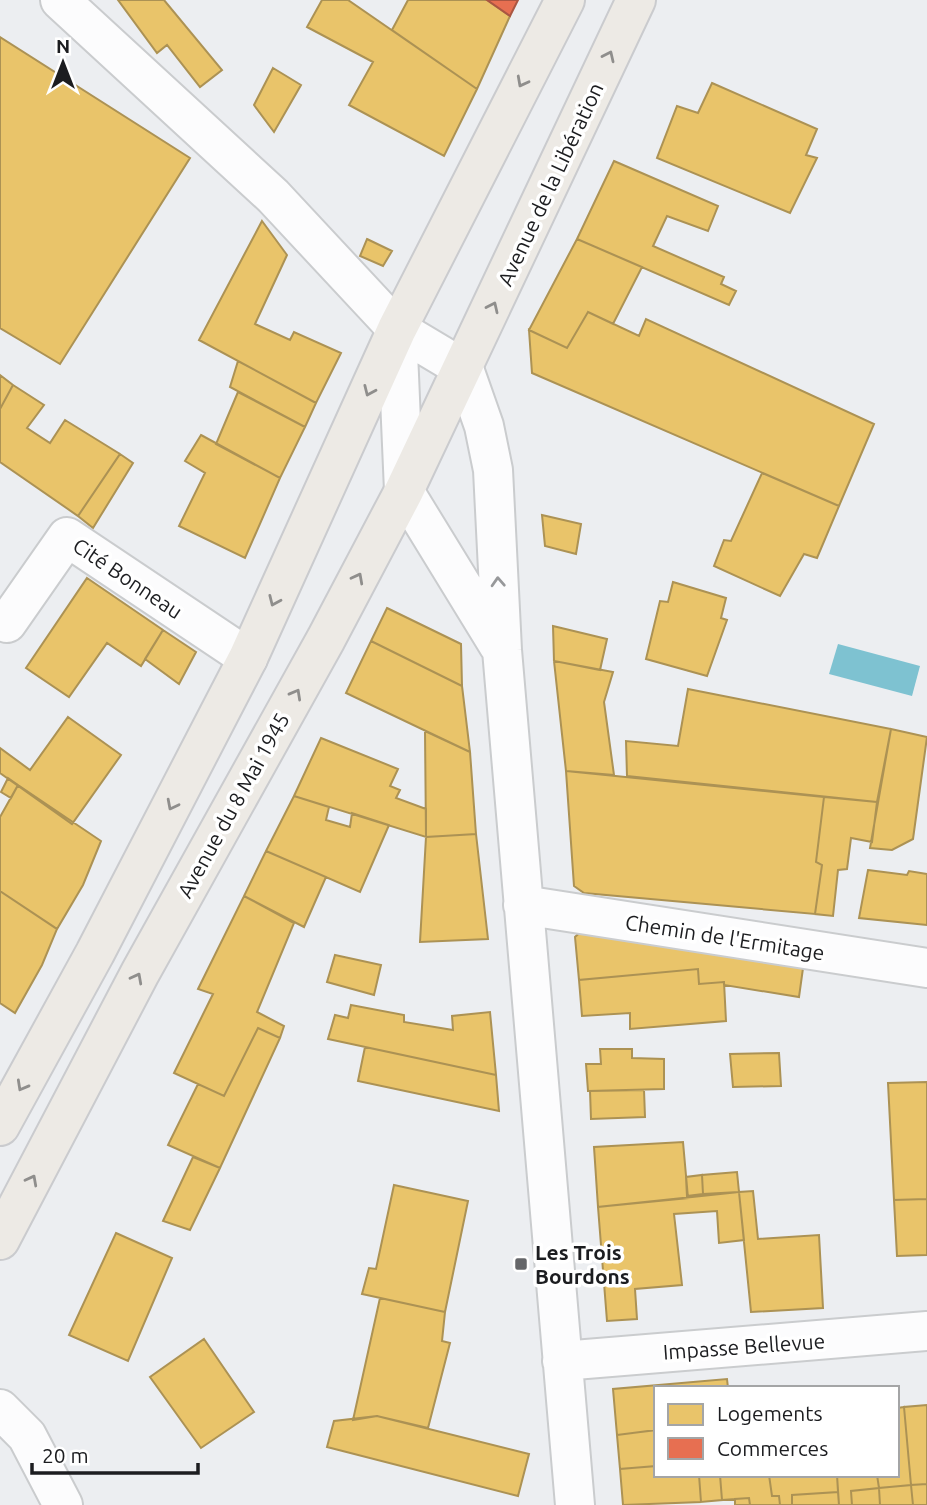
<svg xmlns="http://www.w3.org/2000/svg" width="927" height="1505" font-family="Ubuntu,sans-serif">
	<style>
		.water { fill: #7ec2d1 }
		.homes { fill: #e9c46a; stroke: #ac9254; stroke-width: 2 }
		.shops { fill: #e76f51; stroke: #aa5642; stroke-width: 2 }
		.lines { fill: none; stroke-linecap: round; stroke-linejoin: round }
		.minor-casing { stroke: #caccce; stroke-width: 42 }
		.major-casing { stroke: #cacbce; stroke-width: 42 }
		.minor { stroke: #fcfcfd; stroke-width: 38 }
		.major { stroke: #edeae5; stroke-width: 38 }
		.oneway { stroke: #8f8e8c }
		.oneway2 { stroke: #97989a }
		.poi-dot { fill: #656669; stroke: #fff; stroke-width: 2.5 }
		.labels { text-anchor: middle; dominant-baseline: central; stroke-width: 7; stroke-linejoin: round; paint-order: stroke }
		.street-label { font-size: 21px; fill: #1c1d20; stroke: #fff }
		.poi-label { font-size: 21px; font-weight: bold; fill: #1c1d20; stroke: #fff; text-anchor: start }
	</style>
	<rect width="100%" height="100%" fill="#eceef1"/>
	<path class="water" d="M838,644L920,666L912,696L829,674Z"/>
	<path class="homes" d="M118,0H164L222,70L200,87L167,45L157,53Z
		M322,0H348L477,89L444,156L349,105L373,62L307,27Z
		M408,0H487L510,16L477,89L392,30Z
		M0,37L190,158L60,364L0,328Z
		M273,68L301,85L274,132L254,105Z
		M712,83L817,129L806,155L817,158L790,213L657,158L677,106L698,113Z
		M614,161L718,206L708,231L667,216L653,246L724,277L721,284L736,291L729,305L577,239Z
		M262,221L287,255L255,324L290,340L294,332L341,353L316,403L199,340Z
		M367,239L392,251L383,266L360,256Z
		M577,239L642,267L613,324L588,312L567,348L529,330Z
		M588,312L639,336L646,319L874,424L839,506L532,373L529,330L567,348Z
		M238,361L316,403L305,427L230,387Z
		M0,375L13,385L0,409Z
		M13,385L44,405L27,428L50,443L65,420L120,454L78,516L0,462V409Z
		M238,392L305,427L280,478L216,444Z
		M201,435L280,478L245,558L179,526L205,473L185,461Z
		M120,454L133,463L93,528L78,516Z
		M762,473L839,506L817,558L804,554L780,596L714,566L724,540L731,541Z
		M542,515L581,524L576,554L545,546Z
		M87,578L163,630L141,666L107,643L69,697L26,668Z
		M673,582L726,598L721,618L727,620L707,676L646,659L660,601L668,602Z
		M387,608L461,644L462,686L371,641Z
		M553,626L607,639L600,670L554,661Z
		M163,630L196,652L179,684L145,659Z
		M371,641L462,686L470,752L346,693Z
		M554,661L613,672L604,702L614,775L566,771Z
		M688,689L891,729L877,802L627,776L626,741L678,746Z
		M68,717L121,755L72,824L0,773V748L30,770Z
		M891,729L927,737L913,839L892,850L870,848Z
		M425,731L470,752L476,834L426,837Z
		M321,738L398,769L390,786L400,790L396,798L426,809V837L294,796Z
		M566,771L824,797L816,862L822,865L815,914L584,893L574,886Z
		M8,778L18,785L11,798L1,792Z
		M18,785L101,841L83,885L57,929L0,891V817Z
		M294,796L329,807L326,820L350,827L352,813L389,825L360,892L266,851Z
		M824,797L877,802L872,842L851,838L847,869L838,870L833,916L815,914L822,865L816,862Z
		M476,834L488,939L420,942L426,837Z
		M266,851L326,877L304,927L244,896Z
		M868,870L907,875L909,871L927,874V925L859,918Z
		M0,891L57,929L42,965L15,1013L0,1003Z
		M244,896L294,923L257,1012L284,1026L280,1038L258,1028L224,1096L174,1073L213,994L198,989Z
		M586,927L804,961L799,997L724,985V982L699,984L698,969L579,980L575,937Z
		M335,955L381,965L374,995L327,982Z
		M698,969L699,984L724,982L726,1021L630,1029V1013L582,1016L579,980Z
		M351,1005L404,1015V1022L453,1030L452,1016L490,1012L496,1075L328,1039L335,1015L348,1018Z
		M258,1028L280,1038L220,1168L168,1145L198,1084L224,1096Z
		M365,1047L496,1075L499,1111L358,1081Z
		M600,1049H632V1058L664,1059V1089L588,1091L586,1064H601Z
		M779,1053L781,1086L733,1087L730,1054Z
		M927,1082V1199L894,1200L888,1083Z
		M644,1090L645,1117L591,1119L590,1091Z
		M683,1142L688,1198L598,1207L594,1147Z
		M193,1157L220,1168L190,1230L163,1221Z
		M737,1172L739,1192L703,1194L702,1175Z
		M702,1175L703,1194L687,1196L686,1177Z
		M394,1185L468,1201L445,1312L362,1294L369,1268L376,1269Z
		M753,1191L758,1239L819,1235L823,1308L751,1312L739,1192Z
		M739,1192L744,1240L719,1243L717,1211L674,1214L682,1285L635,1289L637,1319L607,1321L598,1207Z
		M927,1199V1255L897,1256L894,1200Z
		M116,1233L172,1258L128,1361L69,1335Z
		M380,1298L445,1312L442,1341L450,1343L428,1428L377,1416L353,1420Z
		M204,1339L254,1412L201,1448L150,1377Z
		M727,1379L728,1388H656V1430L617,1435L613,1389Z
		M927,1405V1484L911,1485L904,1407Z
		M904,1407L911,1485L879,1488L877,1475H897V1408Z
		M377,1416L529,1454L518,1496L327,1447L334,1421Z
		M656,1430V1466L620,1469L617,1435Z
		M656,1466V1475H699L701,1502L623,1505L620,1469Z
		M699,1475H720L722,1500L701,1502Z
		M720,1475H769L772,1496H779L780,1505H750L749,1498L722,1500Z
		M769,1475H837L838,1492L792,1495V1505H780L779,1496H772Z
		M837,1475H877L879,1488L851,1491L852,1505H839Z
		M927,1484V1505H913L911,1485Z
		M911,1485L913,1505H880L879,1488Z
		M879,1488L880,1505H852L851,1491Z
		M838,1492L839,1505H792V1495Z
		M749,1498L750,1505H735V1499Z"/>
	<path class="shops" d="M487,0H518L510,16Z"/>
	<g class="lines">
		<defs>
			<path id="minor" d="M60,0L273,196L397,329L464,369L484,426L493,470L502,650L575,1505
				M397,329L404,491L499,646
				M0,619L7,623L67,537L248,658
				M523,905L927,968
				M562,1361L927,1331
				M0,1409L27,1436L63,1505"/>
			<path id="major" d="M0,1126L95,953L248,658L397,329L565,0
				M0,1240L140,973L326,639L404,491L636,0"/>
		</defs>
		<use href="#minor" class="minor-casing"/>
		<use href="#major" class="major-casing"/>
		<use href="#minor" class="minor"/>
		<use href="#major" class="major"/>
	</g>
	<defs><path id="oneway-chevron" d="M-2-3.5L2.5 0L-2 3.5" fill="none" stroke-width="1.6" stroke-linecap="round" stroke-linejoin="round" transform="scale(1.75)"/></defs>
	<g class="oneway">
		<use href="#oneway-chevron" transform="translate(609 56) rotate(-65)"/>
		<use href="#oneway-chevron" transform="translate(522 82) rotate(118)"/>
		<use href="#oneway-chevron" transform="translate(493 307) rotate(-65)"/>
		<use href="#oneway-chevron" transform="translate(369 391) rotate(114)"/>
		<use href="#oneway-chevron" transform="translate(358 578) rotate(-62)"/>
		<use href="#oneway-chevron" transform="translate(274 601) rotate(114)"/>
		<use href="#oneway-chevron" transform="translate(296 694) rotate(-61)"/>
		<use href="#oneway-chevron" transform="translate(172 805) rotate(117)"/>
		<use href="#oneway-chevron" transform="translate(137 978) rotate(-62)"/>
		<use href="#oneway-chevron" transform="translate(22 1086) rotate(119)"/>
		<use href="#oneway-chevron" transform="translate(32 1180) rotate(-62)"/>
	</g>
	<use class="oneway2" href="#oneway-chevron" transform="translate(498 582) rotate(-93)"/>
	<rect class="poi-dot" x="514" y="1257" width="14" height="14" rx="3.5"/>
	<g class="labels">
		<g class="street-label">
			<text transform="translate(550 184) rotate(-65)">Avenue de la Libération</text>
			<text transform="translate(128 578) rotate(34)">Cité Bonneau</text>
			<text transform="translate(233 805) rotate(-61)">Avenue du 8 Mai 1945</text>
			<text transform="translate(725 937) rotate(9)">Chemin de l'Ermitage</text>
			<text transform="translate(744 1346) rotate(-4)">Impasse Bellevue</text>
		</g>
		<g class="poi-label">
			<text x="535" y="1252">Les Trois<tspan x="535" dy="24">Bourdons</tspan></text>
		</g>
	</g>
	<rect x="654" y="1386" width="245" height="91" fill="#ffffff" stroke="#a4a5a6" stroke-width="2"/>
	<rect x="668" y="1404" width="35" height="21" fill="#e9c46a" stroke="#a4a5a6" stroke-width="2"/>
	<text x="717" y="1421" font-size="21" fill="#1c1d20">Logements</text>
	<rect x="668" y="1438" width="35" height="21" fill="#e76f51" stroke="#a4a5a6" stroke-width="2"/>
	<text x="717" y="1456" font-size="21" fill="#1c1d20">Commerces</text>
	<g transform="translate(63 63)" stroke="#ffffff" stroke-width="5" paint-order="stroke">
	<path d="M0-5L12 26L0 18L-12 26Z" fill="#1c1d20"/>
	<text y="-10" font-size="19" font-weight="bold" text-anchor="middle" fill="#1c1d20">N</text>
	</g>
	<path d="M32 1463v10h166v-10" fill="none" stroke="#1c1d20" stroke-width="3.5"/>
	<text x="42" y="1463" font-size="21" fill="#1c1d20" stroke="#ffffff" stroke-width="5" paint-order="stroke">20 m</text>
</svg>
